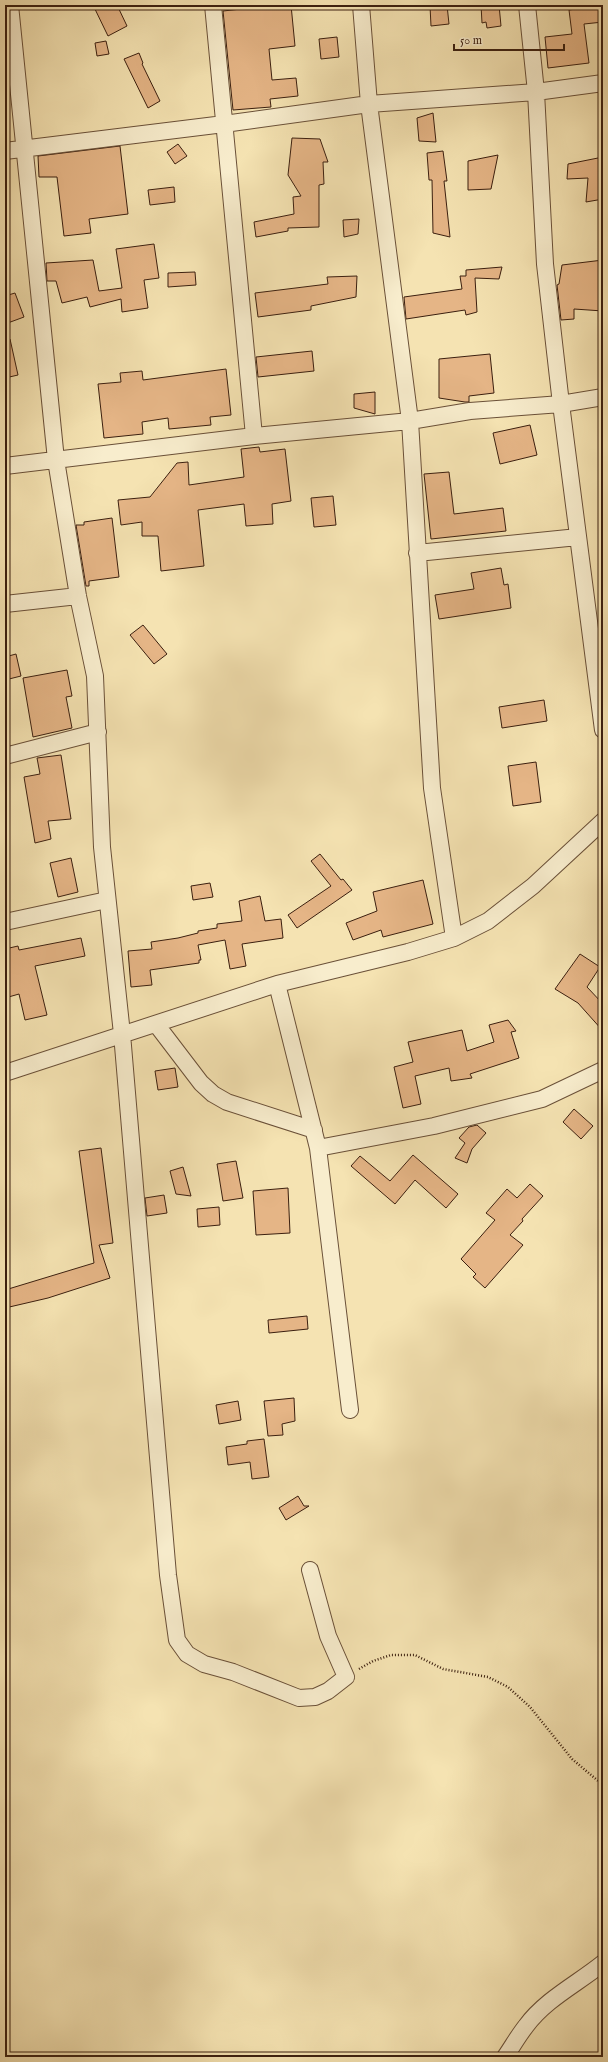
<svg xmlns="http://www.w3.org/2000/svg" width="608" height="2062" font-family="'IM FELL English',serif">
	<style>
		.building { fill: #e5b586; stroke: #3b1f0f }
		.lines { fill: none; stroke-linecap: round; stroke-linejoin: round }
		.minor-casing { stroke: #6a5038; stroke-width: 18 }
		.path { stroke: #3b1f0f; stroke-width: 2.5; stroke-dasharray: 1 2; stroke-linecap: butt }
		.minor { stroke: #f8edcd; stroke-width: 16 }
	</style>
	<rect width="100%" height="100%" fill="#f5e3b2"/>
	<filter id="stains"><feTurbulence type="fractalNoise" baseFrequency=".005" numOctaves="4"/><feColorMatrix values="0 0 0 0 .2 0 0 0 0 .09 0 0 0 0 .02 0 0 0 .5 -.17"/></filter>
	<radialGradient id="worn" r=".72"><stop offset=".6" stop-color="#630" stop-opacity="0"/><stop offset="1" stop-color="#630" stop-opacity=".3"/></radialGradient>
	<path class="building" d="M93,5H117L127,26L108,36Z
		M278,5H291L295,46L269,49L272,80L296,78L298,96L270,99L271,107L233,110L223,11Z
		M447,5L449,24L431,26L430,6Z
		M481,5H499L501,26L487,28L486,22L482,23Z
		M603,5V22L584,24L589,63L548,68L545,37L572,34L569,10Z
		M337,37L339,57L321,59L319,39Z
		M106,41L109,54L97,56L95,43Z
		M139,53L143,63L142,64L160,101L148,108L124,59Z
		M433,113L436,142L419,141L417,118Z
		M292,138L320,139L328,162H323L324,184L319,185V227L288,228V231L256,237L254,222L294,214L293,197L301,196L288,175Z
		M178,144L187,156L175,164L167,152Z
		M120,146L128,214L89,219L91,233L64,236L57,177H39L38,156Z
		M443,151L447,181H444L450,237L433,233L432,180H429L427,153Z
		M498,155L491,189L468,190V161Z
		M603,157V199L586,202L588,178L567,179L568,164Z
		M174,187L175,202L150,205L148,190Z
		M359,219L358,234L344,237L343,220Z
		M154,244L159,278L144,280L148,308L122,312L121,299L90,307L87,297L62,303L56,281H47L46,263L93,260L99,291L122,288L116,249Z
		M603,260V311L574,309V319L561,320L557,285L559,284L562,265Z
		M502,267L499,279L475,278L477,312L466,315L465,310L406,319L404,297L462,289L460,276H466V270Z
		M195,272L196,285L168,287V273Z
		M357,276L356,297L311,306V310L258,317L255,293L328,284L327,277Z
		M15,293L24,317L5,324V296Z
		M10,339L18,375L5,378V340Z
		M312,351L314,371L258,377L256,357Z
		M490,354L494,393L469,396V402H465L439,398V359Z
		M226,369L231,415L210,417L211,425L169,429L168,418L142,422L143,434L104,438L98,384L121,382L120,373L142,371L143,380Z
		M375,392V414L354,408V394Z
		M530,425L537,455L500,464L493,433Z
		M259,447L260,452L285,449L291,501L272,504L273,524L246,526L244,504L198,510L204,566L161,571L158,536H142V522L121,525L118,500L150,497L177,463L188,462L189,485L244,477L241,449Z
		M449,472L454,514L503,508L506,531L431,539L424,474Z
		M333,496L336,525L314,527L311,498Z
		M112,518L119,577L89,581V586H86L76,525H84V522Z
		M501,568L504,585L508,584L511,608L439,619L435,595L474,589L471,573Z
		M143,625L167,654L154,664L130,635Z
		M16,654L21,676L5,680V657Z
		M67,670L72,696L66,697L72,728L33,737L23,678Z
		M544,700L547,721L502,728L499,707Z
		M61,755L71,819L48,821L51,839L35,843L24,777L40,774L37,758Z
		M536,762L541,802L513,806L508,766Z
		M320,854L341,880L343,879L352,890L297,928L288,915L331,886L311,861Z
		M71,858L78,892L58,897L50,863Z
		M423,880L433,924L383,937L381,930L353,940L346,923L377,911L373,892Z
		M210,883L213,897L193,900L191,886Z
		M260,896L265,921L281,919L283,938L242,944L246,966L230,969L225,940L198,945L201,960H199V963L150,970L152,985L131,987L128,951L152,949L151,942L178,938L198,933V931L217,928V924L242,921L239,901Z
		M81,938L85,956L35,966L47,1015L25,1020L19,994L5,998V949L18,946L19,950Z
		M580,954L600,967L587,987L603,1004V1031L578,1003L555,989Z
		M508,1020L516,1031L511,1032L519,1058L470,1074L472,1078L451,1081L449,1068L415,1076L421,1104L403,1108L394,1067L413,1062L408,1042L462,1030L467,1051L494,1042L489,1025Z
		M175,1068L178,1087L158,1090L155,1071Z
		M574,1109L593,1126L581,1139L563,1122Z
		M477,1125L486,1133L472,1149L467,1163L455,1158L465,1143L459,1138L469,1127Z
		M101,1148L113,1243L99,1245L110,1278L48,1298L5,1308V1290L94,1263L79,1151Z
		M413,1155L458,1194L446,1208L415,1180L395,1204L351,1166L360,1156L390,1181Z
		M236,1161L243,1198L223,1201L217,1164Z
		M183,1167L191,1196L176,1194L170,1171Z
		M530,1184L543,1196L522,1219L523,1221L510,1235L523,1245L485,1288L473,1277L476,1274L461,1259L495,1220L486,1213L507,1189L517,1198Z
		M288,1188L290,1233L256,1235L253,1191Z
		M164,1195L167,1213L147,1216L145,1198Z
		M219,1207L220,1225L198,1227L197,1209Z
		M307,1316L308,1329L269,1333L268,1320Z
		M294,1398L295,1421L282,1424L283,1435L268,1436L264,1401Z
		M238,1401L241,1420L219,1424L216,1405Z
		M264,1439L269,1477L252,1479L250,1462L228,1465L226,1447L247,1444V1441Z
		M298,1496L304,1506H309L286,1520L279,1508Z"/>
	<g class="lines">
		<defs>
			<path id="minor" d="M10,5L56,460L78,596L95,676L102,847L122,1034L168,1575L177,1640L187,1654L204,1664L233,1672L299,1698L315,1697L328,1691L346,1677L328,1636L310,1570
				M213,5L254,436
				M361,5L369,104L410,421L432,788L454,938
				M527,5L536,92L545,264L561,404L603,730
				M5,151L224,124L369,104L536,92L603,83
				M5,466L254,436L410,421L470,411L561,404L603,397
				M417,553L578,537
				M5,604L78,596
				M5,756L98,732
				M5,922L107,900
				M277,984L318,1148L350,1410
				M156,1024L201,1083L213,1094L227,1102L314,1130
				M5,1073L277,984L408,952L454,938L488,921L533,886L603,821
				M318,1148L434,1126L542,1099L603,1070
				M505,2057C512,2047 518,2036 526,2026C546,1999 577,1984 603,1963"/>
		</defs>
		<use href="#minor" class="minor-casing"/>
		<path class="path" d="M359,1669L373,1661L391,1655H415L443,1669L488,1677L508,1687L530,1707L572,1759L603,1785"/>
		<use href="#minor" class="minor"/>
	</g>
	<rect width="608" height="2062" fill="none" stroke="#f5e3b2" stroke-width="20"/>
	<rect x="6" y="6" width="596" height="2050" fill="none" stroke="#3b1f0f" stroke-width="2"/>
	<rect x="10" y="10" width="588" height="2042" fill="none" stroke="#3b1f0f"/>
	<path d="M454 44v6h110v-6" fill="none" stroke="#3b1f0f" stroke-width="2"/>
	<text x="460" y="44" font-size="12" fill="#3b1f0f" stroke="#f8edcd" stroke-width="3" paint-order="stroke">50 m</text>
	<rect width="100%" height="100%" filter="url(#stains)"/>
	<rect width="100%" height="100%" fill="url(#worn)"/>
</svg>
